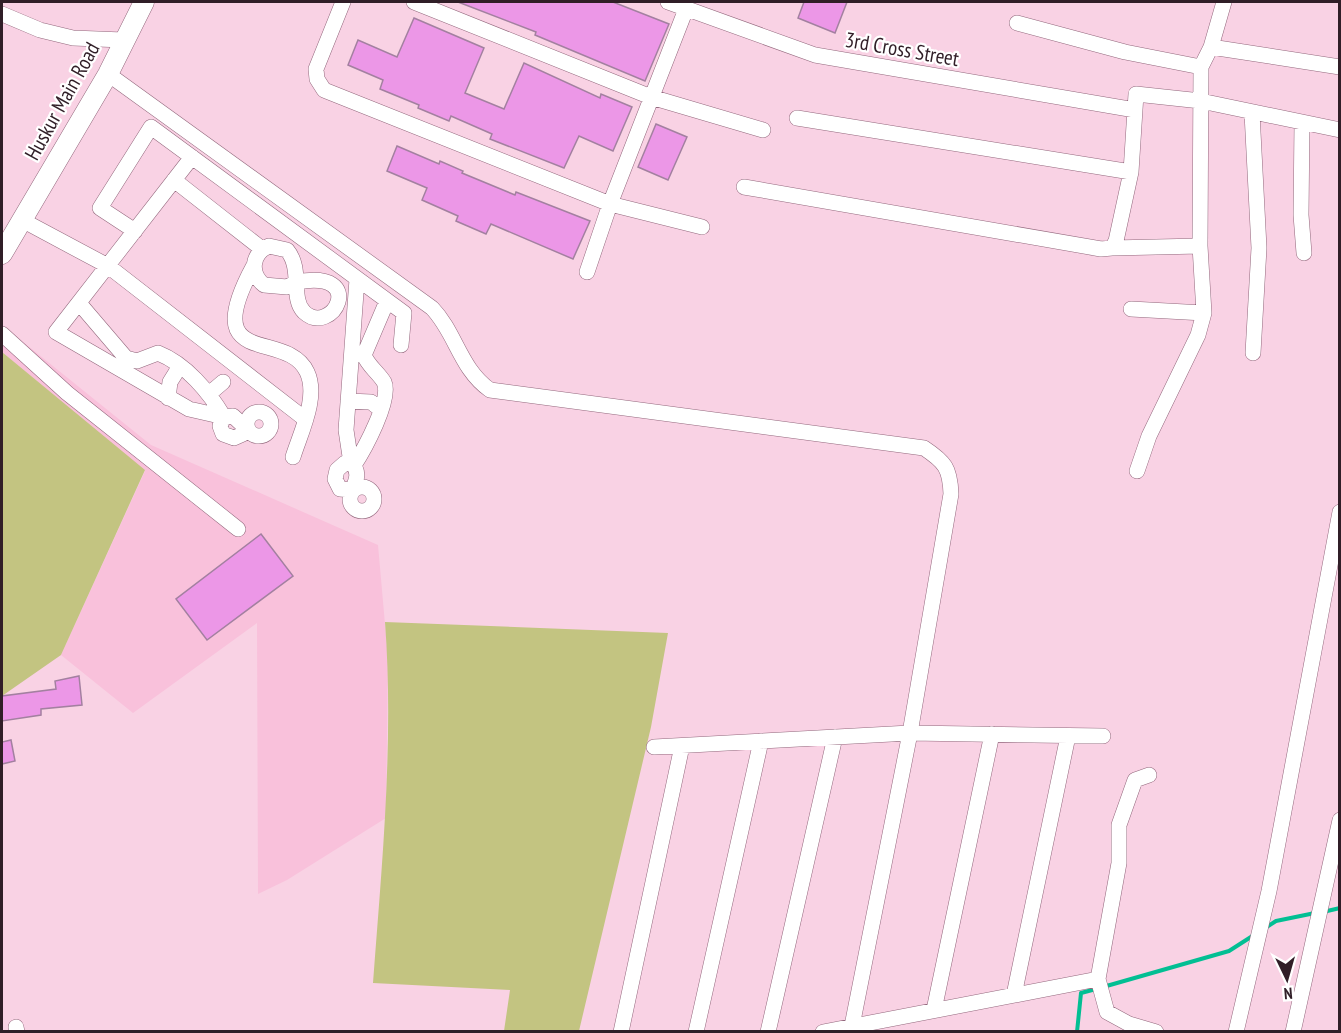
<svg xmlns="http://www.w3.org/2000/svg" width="1341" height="1033" font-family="'PT Sans Narrow',sans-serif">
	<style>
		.built { fill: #f9c1db }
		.green { fill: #c3c481 }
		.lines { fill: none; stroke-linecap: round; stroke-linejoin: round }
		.stream { stroke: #02bf93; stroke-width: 4 }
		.building { fill: #ec97e7; stroke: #a380a0; stroke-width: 1.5 }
		.minor-casing { stroke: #93687d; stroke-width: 16 }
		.major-casing { stroke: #93687d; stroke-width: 21 }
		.minor { stroke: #fff; stroke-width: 15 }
		.major { stroke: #fff; stroke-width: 20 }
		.labels { text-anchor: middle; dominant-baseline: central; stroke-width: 4.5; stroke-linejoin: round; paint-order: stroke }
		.street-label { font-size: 21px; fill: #301e27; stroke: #fff }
	</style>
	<rect width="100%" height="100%" fill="#f9d2e4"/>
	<path class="built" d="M2,325L151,445L378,545L388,658L386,818L287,880L258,894L257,623L133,713L61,655L145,471L2,352Z"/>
	<path class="green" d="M2,352L145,470L61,655L2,696Z
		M385,622L668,633L651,727L579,1031H504L510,990L373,983C382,863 394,742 385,622Z"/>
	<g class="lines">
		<path class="stream" d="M1323,912L1340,908
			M1265,928L1276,921L1315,913
			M1103,987L1229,951L1254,935
			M1077,1032L1081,993L1096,989"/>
	</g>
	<path class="building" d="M458,2H613L669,24L645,81L535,35L536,32Z
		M804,2H847L835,33L798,18Z
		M414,18L484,48L465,93L504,109L524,63L600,98L601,94L632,107L613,151L579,136L564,168L490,139L492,134L451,116L449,121L418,108L419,105L380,89L383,80L348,65L358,40L397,57Z
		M656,124L687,137L668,180L638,167Z
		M397,146L439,164L440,161L463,171L462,173L515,195L516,192L590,221L573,259L491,224L486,234L456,221L458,216L422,200L427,188L387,171Z
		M261,534L293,576L207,640L176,599Z
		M79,676L82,705L41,709V715L2,721V696L56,689L55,681Z
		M11,740L15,761L2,764V742Z"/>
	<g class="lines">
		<defs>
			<path id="minor" d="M343,2L316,69L317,79L324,90L610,204L702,227
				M414,2L651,97L763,130
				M668,2L815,55L1135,110
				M2,14L40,30L73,38L123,40
				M1017,23L1125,52L1201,67
				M1211,47L1340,67
				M108,74L432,308C456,333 460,369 490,390L924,448C945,462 950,468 951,494L910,733L852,1026
				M1252,113L1259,248L1253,353
				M797,118L1131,172
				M1302,123L1301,215L1304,253
				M192,157L56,332L189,409L224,417
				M174,180L262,249
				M744,187L1101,249L1112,248L1116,241L1131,172L1136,94L1201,101L1340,130
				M22,220L108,266L305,419
				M135,231L100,208L151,127L404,313L401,345
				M1112,248L1200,246
				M253,267C197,371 287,328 307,372C319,397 300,434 293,457
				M587,272L610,204L686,9
				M297,282L287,287L264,285C249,273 252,253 269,246L287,250C303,269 290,298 304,312C332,338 369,269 297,282
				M79,303L126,358L137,361L158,353C186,364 209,392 224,417
				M1131,309L1204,313
				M2,334L67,393L238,529
				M209,394L223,382
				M168,398L170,382L180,366
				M348,401L371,402L380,409
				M247 424a12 12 0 1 1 24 0a12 12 0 1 1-24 0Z
				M233,416L246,428L243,434L234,438L223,434L220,426L224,417Z
				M345,463H351C360,471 357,480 352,490L340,489L335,479L337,470Z
				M351,463L346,430L357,279
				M354,465C364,450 392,399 384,382C378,372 368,366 364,355L387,301
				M1137,471L1149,436L1198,335L1204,313L1200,246L1201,67L1211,47L1224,2
				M350 499a12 12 0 1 1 24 0a12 12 0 1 1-24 0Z
				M654,747L910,733L1103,736
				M1098,979L1119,863V825L1135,780L1149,775
				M1014,995L1068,736
				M934,1010L992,734
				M16,1027L17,1032
				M621,1032L682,746
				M696,1032L761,741
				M768,1032L835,737
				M823,1032L1098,979L1107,1012L1129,1024L1156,1032
				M1236,1032L1269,891L1340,512
				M1293,1032L1340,820"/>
			<path id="major" d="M2,254L108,74L144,2"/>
		</defs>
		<use href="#minor" class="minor-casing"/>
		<use href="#major" class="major-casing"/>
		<use href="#minor" class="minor"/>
		<use href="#major" class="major"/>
	</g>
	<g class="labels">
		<g class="street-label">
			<text transform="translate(902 49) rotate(10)">3rd Cross Street</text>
			<text transform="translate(62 101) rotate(-61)">Huskur Main Road</text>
		</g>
	</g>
	<rect width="1341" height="1033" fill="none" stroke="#301e27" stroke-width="6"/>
	<g transform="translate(1287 979) rotate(175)" stroke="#ffffff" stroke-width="4.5" paint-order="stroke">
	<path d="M0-4.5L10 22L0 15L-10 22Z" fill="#301e27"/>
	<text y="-9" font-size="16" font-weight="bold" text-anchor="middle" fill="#301e27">N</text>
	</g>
</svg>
